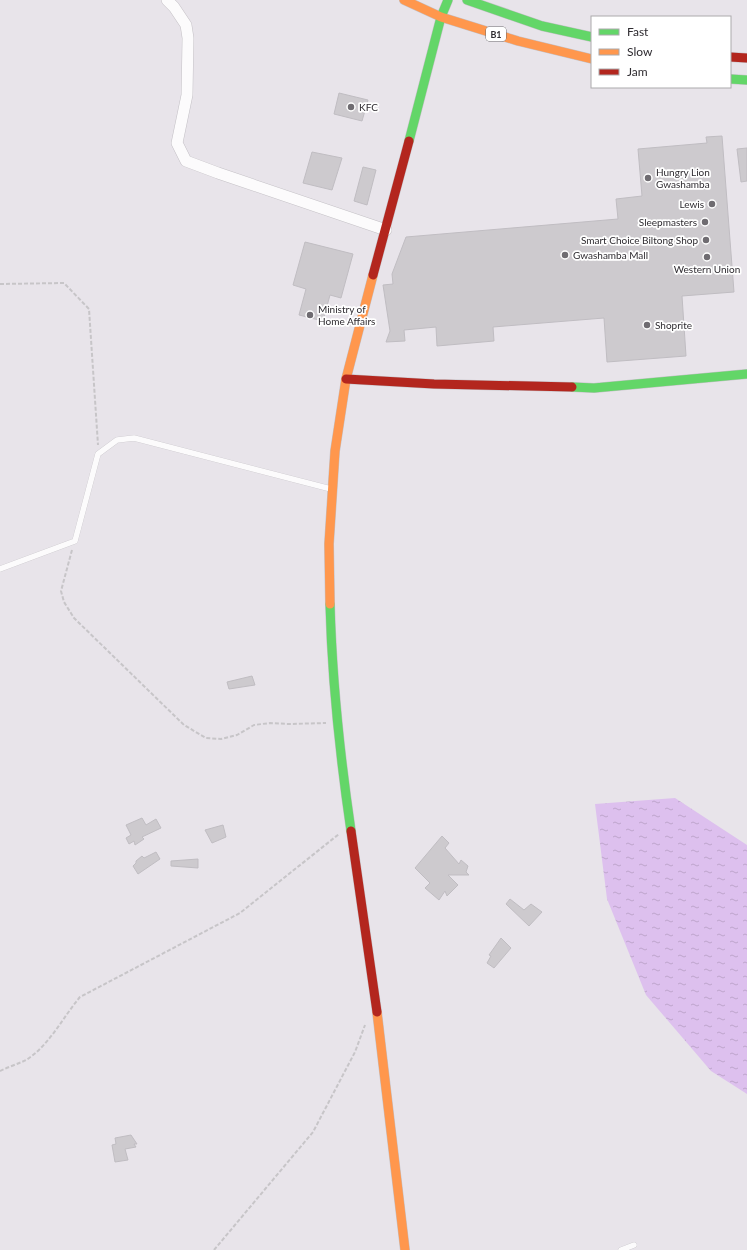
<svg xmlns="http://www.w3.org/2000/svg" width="747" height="1250" font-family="Lato,sans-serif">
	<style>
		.water { fill: url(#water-ripples) }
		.building { fill: #cdcace; stroke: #c0bdc2 }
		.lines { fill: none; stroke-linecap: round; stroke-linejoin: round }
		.lane-casing { stroke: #c4c1c6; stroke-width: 6 }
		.street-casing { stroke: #c4c1c6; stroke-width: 12 }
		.fast-casing { stroke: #c4c1c6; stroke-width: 10 }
		.slow-casing { stroke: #c4c1c6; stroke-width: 10 }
		.jam-casing { stroke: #c4c1c6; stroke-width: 10 }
		.path { stroke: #c7c5c8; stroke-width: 2; stroke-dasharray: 4 2; stroke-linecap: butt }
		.lane { stroke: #fcfbfc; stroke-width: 5.5 }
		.street { stroke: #fcfbfc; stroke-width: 11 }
		.fast { stroke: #63d668; stroke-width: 9 }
		.slow { stroke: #ff974d; stroke-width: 9 }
		.jam { stroke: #b3261e; stroke-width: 9 }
		.poi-dot { fill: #6f6c71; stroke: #fff; stroke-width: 1.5 }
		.labels { text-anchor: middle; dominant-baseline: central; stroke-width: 3.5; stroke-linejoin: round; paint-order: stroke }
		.shield { fill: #fff; stroke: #6d6b6e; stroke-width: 1 }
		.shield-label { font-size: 9px; font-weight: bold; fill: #2e2b30 }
		.poi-label { font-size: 10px; fill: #2e2b30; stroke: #fff; text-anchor: start }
	</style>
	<defs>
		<pattern id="water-ripples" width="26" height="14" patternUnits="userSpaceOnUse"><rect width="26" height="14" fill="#ddc0ee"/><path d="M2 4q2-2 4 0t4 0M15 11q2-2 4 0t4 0" fill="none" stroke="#bea5cc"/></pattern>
	</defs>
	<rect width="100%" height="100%" fill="#e8e4ea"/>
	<path class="water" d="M675,798L747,845V1094L711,1071L646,995L607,899L595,804Z"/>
	<path class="building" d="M339,93L368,100L362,121L334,114Z
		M722,136L734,292L682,296L686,356L607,362L604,318L493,327L494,341L437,346L436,327L404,330L405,341L386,342L390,331L383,285L393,284L392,274L406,237L618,219L616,199L642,196L638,149L707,143L706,137Z
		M747,148V181L741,182L737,149Z
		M312,152L342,158L332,190L303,183Z
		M363,167L376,170L367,205L354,201Z
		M305,242L353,254L341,298L330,295L323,321L299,315L306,289L293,285Z
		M252,676L255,685L229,689L227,682Z
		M142,818L146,825L156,819L161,828L142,837L144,839L135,845L134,841L129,844L126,838L131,835L126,825Z
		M223,825L226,837L212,843L205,830Z
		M442,836L449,843L445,848L459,864L461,860L468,866L466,872L469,875H448L458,885L447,896L445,891L439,900L425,888L430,883L415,868Z
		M156,852L160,859L138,874L133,866L136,863V861L142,856L144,858Z
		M198,859V868L171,866V861Z
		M510,899L524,910L531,904L542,912L529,926L506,904Z
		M501,938L511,948L494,968L487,963L491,956L489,955Z
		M131,1135L137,1144H134L136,1147L125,1149L128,1160L115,1162L112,1145L116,1144L115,1138Z"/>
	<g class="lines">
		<defs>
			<path id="lane" d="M0,569L75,541L98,454L117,440L134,438L331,489
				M621,1250L634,1245"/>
			<path id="street" d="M167,0L174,7L186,25L188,38L187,95L177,143L186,161L218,173L386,230"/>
			<path id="fast" d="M467,0L542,26L592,37
				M730,79L747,80
				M409,141L441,17L448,0
				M572,387L594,388L747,374
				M330,604C332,679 340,756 351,831"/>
			<path id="slow" d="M404,0L441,17L518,41L592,59
				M330,604L329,544L335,451L346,379L373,275
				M377,1012L405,1250"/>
			<path id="jam" d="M730,57L747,58
				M373,275L409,141
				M346,379L434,384L572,387
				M351,831L377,1012"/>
		</defs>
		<use href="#lane" class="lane-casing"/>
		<use href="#street" class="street-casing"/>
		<use href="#fast" class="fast-casing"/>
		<use href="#slow" class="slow-casing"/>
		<use href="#jam" class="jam-casing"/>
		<path class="path" d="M0,284L64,283L89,309L98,445
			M72,550L61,591L64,602L74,618L184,725L206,738L221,739L237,735L254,725L270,723L289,724L326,723
			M0,1071C8,1067 18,1064 26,1060C49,1046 63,1017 80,997L240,913L339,834
			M214,1250L313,1132L355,1052L365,1025"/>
		<use href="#lane" class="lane"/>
		<use href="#street" class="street"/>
		<use href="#fast" class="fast"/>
		<use href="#slow" class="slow"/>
		<use href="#jam" class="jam"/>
	</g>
	<g class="poi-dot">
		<circle cx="351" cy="107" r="4"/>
		<circle cx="648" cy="178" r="4"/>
		<circle cx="712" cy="204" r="4"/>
		<circle cx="705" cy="222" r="4"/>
		<circle cx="706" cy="240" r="4"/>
		<circle cx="565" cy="255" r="4"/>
		<circle cx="707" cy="257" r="4"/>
		<circle cx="310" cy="315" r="4"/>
		<circle cx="647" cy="325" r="4"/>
	</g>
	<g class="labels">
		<rect class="shield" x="486" y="27" width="20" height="14" rx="3"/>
		<g class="shield-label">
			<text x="496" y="34">B1</text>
		</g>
		<g class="poi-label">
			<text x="359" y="107">KFC</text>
			<text x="656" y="172">Hungry Lion<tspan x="656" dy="12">Gwashamba</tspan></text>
			<text x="704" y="204" text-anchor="end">Lewis</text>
			<text x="697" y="222" text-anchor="end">Sleepmasters</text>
			<text x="698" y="240" text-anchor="end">Smart Choice Biltong Shop</text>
			<text x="573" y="255">Gwashamba Mall</text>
			<text x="707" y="269" text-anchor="middle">Western Union</text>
			<text x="318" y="309">Ministry of<tspan x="318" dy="12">Home Affairs</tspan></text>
			<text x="655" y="325">Shoprite</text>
		</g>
	</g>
	<rect x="591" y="16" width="140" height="72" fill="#ffffff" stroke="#abaaac"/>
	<rect x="599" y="29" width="20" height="6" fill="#63d668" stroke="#abaaac"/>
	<text x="627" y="36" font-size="12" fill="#2e2b30">Fast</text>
	<rect x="599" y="49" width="20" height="6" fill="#ff974d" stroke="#abaaac"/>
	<text x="627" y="56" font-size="12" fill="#2e2b30">Slow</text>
	<rect x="599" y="69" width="20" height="6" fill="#b3261e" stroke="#abaaac"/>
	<text x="627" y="76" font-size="12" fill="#2e2b30">Jam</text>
</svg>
